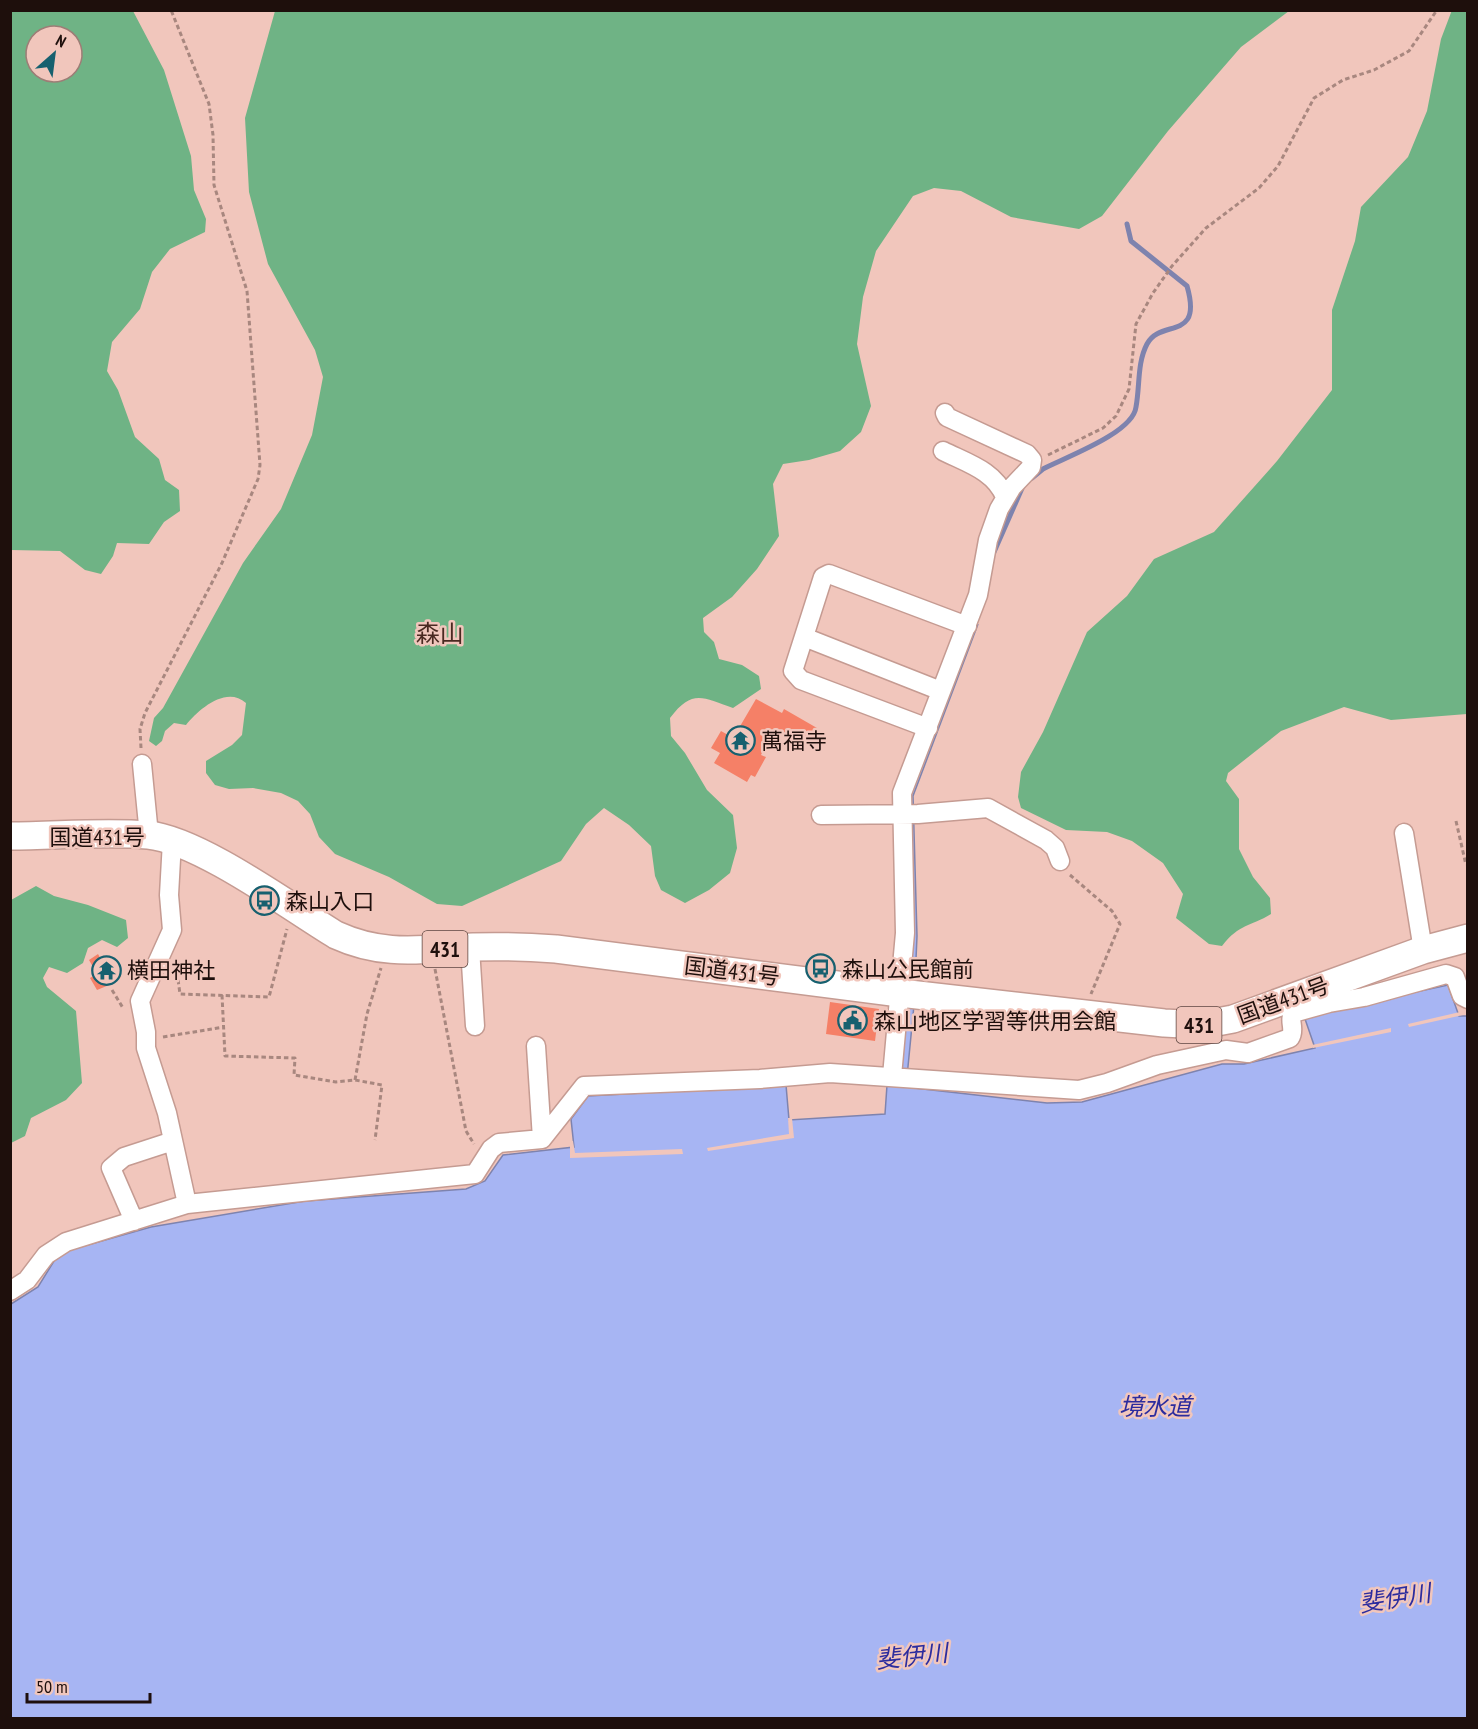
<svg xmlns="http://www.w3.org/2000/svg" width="1478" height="1729" font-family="'PT Sans Narrow','Noto Sans JP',sans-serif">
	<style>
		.green { fill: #6fb385; fill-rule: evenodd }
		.water { fill: #a7b5f3; stroke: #7e83ae; stroke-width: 1.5 }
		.pier { fill: #f1c6bc }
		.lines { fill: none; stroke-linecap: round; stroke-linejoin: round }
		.stream { stroke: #7e83ae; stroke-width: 5 }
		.building { fill: #f58067 }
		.minor-casing { stroke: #c59b92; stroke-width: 21 }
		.highway-casing { stroke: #c59b92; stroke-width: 30 }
		.path { stroke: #a8877f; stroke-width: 3; stroke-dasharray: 4.5 3; stroke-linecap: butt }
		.minor { stroke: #fff; stroke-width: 18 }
		.highway { stroke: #fff; stroke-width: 27 }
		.labels { text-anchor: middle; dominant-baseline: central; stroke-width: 5; stroke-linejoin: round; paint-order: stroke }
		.shield { fill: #f1c6bc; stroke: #5d4641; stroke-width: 1.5 }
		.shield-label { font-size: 21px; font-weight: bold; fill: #1e0f0c }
		.poi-label { font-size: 22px; fill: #1e0f0c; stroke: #f1c6bc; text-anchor: start }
		.street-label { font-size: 22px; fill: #1e0f0c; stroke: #f1c6bc }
		.neighbourhood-label { font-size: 24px; fill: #4a2921; stroke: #f1c6bc }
		.water-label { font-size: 24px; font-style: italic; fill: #2c2c9e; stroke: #f1c6bc }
	</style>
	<rect width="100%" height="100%" fill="#f1c6bc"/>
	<path class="green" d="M11,10L133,11L164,70L191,156L194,190L206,219L205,232L170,249L152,272L140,309L112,342L107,371L118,390L135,437L159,459L165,480L179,490L180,511L164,522L149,544L117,543L113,556L101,574L85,570L60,551L11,550ZM36,36H72V72H36Z
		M1452,10L1468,11L1467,714L1391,720L1344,707L1281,731L1228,773L1226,781L1239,799V849L1253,877L1270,898L1271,914C1250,927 1240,923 1222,946L1209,944L1176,918L1183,894L1163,863L1132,841L1107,832L1066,830L1021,808L1018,797L1021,772L1043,732L1087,632L1127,596L1154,559L1214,532L1277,461L1332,390V310L1355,241L1361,207L1408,157L1427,111L1441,39Z
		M275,11V10L1289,11L1241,47L1168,131L1102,216L1079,229L1011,217L961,191L934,188L913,196L876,251L863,297L857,344L871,406L861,432L840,451L809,460L783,464L773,484L779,536L757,569L732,597L703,618L704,632L714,642L719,659L742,665L759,676L761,689L733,708C702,697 692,689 670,718L671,736L685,753L707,790L733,815L737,848L730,873L709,890L685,903L661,890L655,876L651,846L629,825L604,808L586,824L561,861L462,906L437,904L389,877L335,854L319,837L310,814L298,801L281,793L253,788L229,789L215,785L206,773V761L232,745L242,735L246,703C226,685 198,710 186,725L174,723L165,731L162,741L156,746L149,741L154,718L163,708L243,563L281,509L312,435L323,377L315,350L268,264L249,192L245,118Z
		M36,886L54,896L88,905L126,920L128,938L117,947L102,940L88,948L83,963L67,973L49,967L43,978L47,987L76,1011L82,1083L66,1100L31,1118L25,1136L11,1143V900Z"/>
	<path class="water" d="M978,624L913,796L917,936L914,1005L906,1087L1047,1103L1082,1102L1222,1064H1244L1315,1048L1304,1016L1448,985L1459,1016H1467V1718H11V1304L38,1287L59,1253L151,1227L305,1201L466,1189L485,1181L503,1155L574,1147L571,1119L588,1096L786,1085L789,1120L885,1114L907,797L963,651Z"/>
	<path class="pier" d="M1460,1012L1463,1015L1409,1027L1408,1024Z
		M1391,1028V1032L1313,1048L1312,1045Z
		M788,1118H792L794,1138L708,1151L707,1148L789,1134Z
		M570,1141H573L575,1153L682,1149L683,1154L570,1158Z"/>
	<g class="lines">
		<path class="stream" d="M1032,478L1043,469C1066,457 1133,433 1136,407C1140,386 1137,363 1147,344C1161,318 1203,342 1187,286L1131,241L1127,224
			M994,552L1023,486"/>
	</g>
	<path class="building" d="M756,699L782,713L784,709L817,728L807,745L783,732L780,738L771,733L761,755L766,757L755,777L751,775L747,782L714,763L720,753L711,748L721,731L730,736L736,726L739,728Z
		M98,954L105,967L113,962L121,977L113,981L114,983L97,990L90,978L97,974L89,960Z
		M830,1002L879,1009L875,1041L826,1034Z"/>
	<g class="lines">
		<defs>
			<path id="minor" d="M943,451C967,463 995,471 1005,497
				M804,637L941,691
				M928,728L801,680L793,671L823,577L829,574L967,626
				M142,764L149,835
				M821,815L918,814L988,808L1046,840L1055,848L1060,861
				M1404,833L1423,950
				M172,841L169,895L172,930L140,1001L146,1032V1048L167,1113L187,1204
				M470,948L475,1026
				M1326,994L1329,1003L1364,997L1446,974L1455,977L1462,996L1468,999
				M536,1046L542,1139
				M892,1076L905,933L902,793L978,595L988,540L999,509L1012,487L1031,467L1032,460L1027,454L947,417L945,413
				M134,1221L111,1168L124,1157L173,1141
				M10,1291L27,1280L46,1255L66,1242L187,1204L475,1174L491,1149L499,1143L542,1139L584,1086L760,1079L830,1073L1079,1090L1107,1083L1157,1065L1226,1050L1248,1053L1290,1038C1296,1029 1288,1021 1293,1013L1329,1003"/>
			<path id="highway" d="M10,836C55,836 104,831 148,835C199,840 290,907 336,935C384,957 422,949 473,947C501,946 528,947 556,949L900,993L1164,1023L1201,1025L1233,1019L1423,950L1468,938"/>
		</defs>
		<use href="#minor" class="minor-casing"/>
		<use href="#highway" class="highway-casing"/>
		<path class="path" d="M1048,455L1103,428L1116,416L1129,389L1136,324L1153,293L1172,266L1206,228L1259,188L1278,166L1314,98L1343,80L1374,70L1409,51L1437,10
			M141,748L140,729L145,713L222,563L258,479L260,465L247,291L214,185L213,135L209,104L171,10
			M1456,821L1466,865
			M1070,875L1112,911L1120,924L1091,994
			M176,965L180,994L269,997L287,929
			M435,969L466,1131L474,1144
			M112,990L123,1008
			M222,995L225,1056L295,1058L294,1075L336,1082L355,1080L382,1085L375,1140
			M163,1037L224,1027
			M355,1080L367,1014L381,968"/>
		<use href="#minor" class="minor"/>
		<use href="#highway" class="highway"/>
	</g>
	<defs>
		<symbol id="temple-ring" viewBox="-11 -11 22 22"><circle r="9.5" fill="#f1c6bc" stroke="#17606f" stroke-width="1.5"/><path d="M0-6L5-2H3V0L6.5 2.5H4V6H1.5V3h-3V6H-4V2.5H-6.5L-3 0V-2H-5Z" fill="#17606f"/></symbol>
		<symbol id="bus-ring" viewBox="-11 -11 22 22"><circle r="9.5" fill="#f1c6bc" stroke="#17606f" stroke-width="1.5"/><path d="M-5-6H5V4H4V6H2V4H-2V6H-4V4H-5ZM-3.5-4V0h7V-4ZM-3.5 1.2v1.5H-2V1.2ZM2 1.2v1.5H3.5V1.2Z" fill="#17606f"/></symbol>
		<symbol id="civic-ring" viewBox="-11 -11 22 22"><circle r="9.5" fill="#f1c6bc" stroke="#17606f" stroke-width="1.5"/><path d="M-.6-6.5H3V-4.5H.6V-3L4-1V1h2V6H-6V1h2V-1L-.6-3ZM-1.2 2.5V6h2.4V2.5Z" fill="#17606f"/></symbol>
	</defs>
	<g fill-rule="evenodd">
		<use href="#temple-ring" x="724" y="724" width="33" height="33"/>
		<use href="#bus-ring" x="248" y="884" width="33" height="33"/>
		<use href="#bus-ring" x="804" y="952" width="33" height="33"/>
		<use href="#temple-ring" x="90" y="954" width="33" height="33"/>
		<use href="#civic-ring" x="836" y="1004" width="33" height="33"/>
	</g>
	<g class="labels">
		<g class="shield">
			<rect x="422.5" y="931" width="45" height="36" rx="4.5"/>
			<rect x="1176.5" y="1007" width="45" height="36" rx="4.5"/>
		</g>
		<g class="shield-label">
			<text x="445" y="949">431</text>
			<text x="1199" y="1025">431</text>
		</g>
		<g class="poi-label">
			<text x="761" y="741">萬福寺</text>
			<text x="286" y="901">森山入口</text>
			<text x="842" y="969">森山公民館前</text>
			<text x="127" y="970">横田神社</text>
			<text x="874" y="1021">森山地区学習等供用会館</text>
		</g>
		<g class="street-label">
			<text x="97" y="837">国道431号</text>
			<text transform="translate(732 971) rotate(7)">国道431号</text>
			<text transform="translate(1283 1000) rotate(-20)">国道431号</text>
		</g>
		<g class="neighbourhood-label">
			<text x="440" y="633">森山</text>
		</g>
		<g class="water-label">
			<text x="1155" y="1406">境水道</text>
			<text transform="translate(1395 1598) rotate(-9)">斐伊川</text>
			<text transform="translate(912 1656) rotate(-6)">斐伊川</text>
		</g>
	</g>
	<rect width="1478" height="1729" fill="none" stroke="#1e0f0c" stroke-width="24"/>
	<g transform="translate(54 54) rotate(28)"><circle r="28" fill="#f1c6bc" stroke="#9d7d76" stroke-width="1.5"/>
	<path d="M0-4.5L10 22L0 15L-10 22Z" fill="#17606f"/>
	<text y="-9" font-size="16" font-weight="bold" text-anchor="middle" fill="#1e0f0c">N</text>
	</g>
	<path d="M27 1693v9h123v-9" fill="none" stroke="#1e0f0c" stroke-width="3"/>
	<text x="36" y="1693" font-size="18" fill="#1e0f0c" stroke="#f1c6bc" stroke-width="4.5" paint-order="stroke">50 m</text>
</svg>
